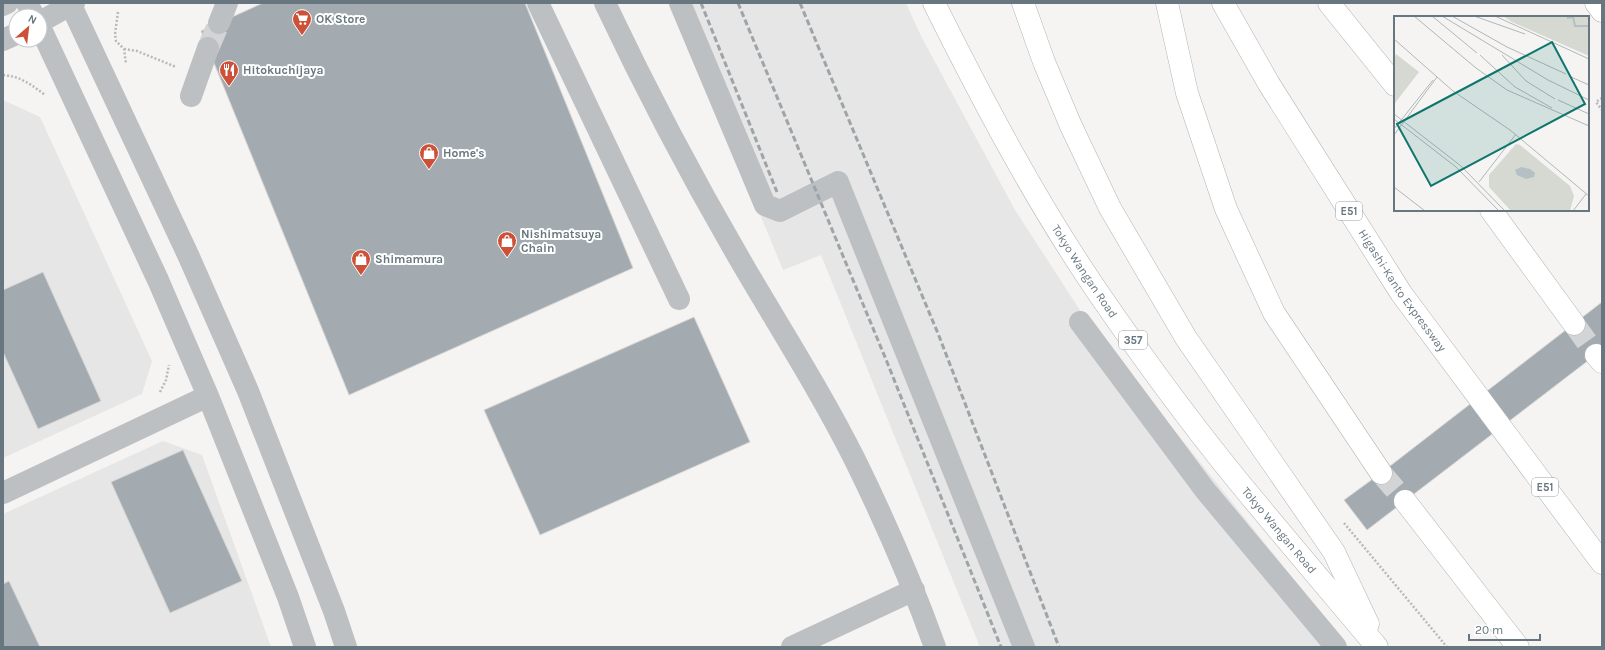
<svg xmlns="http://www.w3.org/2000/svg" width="1605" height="650" font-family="Karla,sans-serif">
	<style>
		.built { fill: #e5e6e5 }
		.building { fill: #a4abb0; stroke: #d6d6d4 }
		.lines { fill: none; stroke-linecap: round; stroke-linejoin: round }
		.minor-tunnel { stroke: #d2d4d5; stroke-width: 22; stroke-dasharray: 22 11; stroke-linecap: butt }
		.highway-tunnel { stroke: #d2d4d5; stroke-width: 22; stroke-dasharray: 22 11; stroke-linecap: butt }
		.highway-casing { stroke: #b0b3b6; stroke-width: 23 }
		.path { stroke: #b6b9bb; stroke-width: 2.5; stroke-dasharray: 2 2; stroke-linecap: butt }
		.minor { stroke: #bcc0c3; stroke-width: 22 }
		.highway { stroke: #fff; stroke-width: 22 }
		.rail { stroke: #9ea4a8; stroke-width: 3; stroke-dasharray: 6 3; stroke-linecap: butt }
		.labels { text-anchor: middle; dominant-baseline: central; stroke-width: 4; stroke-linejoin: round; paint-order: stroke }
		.shield { fill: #fff; stroke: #959fa5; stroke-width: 1 }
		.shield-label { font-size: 11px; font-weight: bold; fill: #67767f }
		.poi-label { font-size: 12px; font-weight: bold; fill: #67767f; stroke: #fff; text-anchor: start }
		.street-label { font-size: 12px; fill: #67767f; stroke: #fff }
		.inset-river { fill: none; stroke: #b4c0c3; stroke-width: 2 }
		.inset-road { fill: none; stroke: #afb7ba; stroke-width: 1 }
		.view { fill: #0f766e; fill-opacity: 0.15; stroke: #0f766e; stroke-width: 2 }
		.inset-edge { fill: none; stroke: #67767f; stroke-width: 2 }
	</style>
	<rect width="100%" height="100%" fill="#f5f4f2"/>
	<path class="built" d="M673,3H906L921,36L1015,210L1087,321L1348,647H980L821,255L783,270Z
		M3,100L40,117L152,361L142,394L3,458Z
		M163,441L202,455L271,647H3V514Z"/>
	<path class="building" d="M263,3H525L633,268L349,395L201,31Z
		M43,272L101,401L38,429L3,352V290Z
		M1602,302V350L1367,530L1344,500L1381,473Z
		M694,317L750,442L540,535L484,410Z
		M183,450L242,581L170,613L111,482Z
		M9,581L40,647H3V584Z"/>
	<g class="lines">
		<path class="minor-tunnel" d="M208,48L219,23"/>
		<path class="highway-tunnel" d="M1574,324L1596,355
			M1381,473L1405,501"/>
		<defs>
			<g id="highway">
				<path id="s1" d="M934,3C984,103 1036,202 1099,294C1143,358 1189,421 1238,481C1284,537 1331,592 1377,647"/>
				<path d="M1023,3L1044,62L1071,126L1110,208L1186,338L1334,552L1368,624"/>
				<path d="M1167,3L1187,93L1226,209L1274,313L1381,473"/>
				<path id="s2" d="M1223,3L1269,84L1401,293L1602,563"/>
				<path d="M1329,3L1395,85"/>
				<path d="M1596,3L1602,11"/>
				<path d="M1491,210L1574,324"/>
				<path d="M1596,355L1602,362"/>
				<path d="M1405,501L1518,647"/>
			</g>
		</defs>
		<use href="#highway" class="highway-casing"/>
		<path class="path" d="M118,12L115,34L116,41L124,49L126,64
			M124,49L137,51L176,67
			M3,75C20,76 32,85 45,95
			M1602,98L1596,102L1602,110
			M160,392L166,380L169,365
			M1344,523L1447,647"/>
		<path class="minor" d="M27,3L34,16
			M70,3L189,257L248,391L334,611L346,647
			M538,3L679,299
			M605,3C648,94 695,183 746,270C783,333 822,394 855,460C885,521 912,583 935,647
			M680,3L765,205L780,211L838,182L1024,647
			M3,5L7,3
			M40,22L74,3
			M219,23L227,3
			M40,27L158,280L208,396L288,597L305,647
			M3,40L16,34
			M191,96L208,48
			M1080,322L1205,490L1336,647
			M3,493L208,396
			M792,647L914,590"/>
		<use href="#highway" class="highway"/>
		<path class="rail" d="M701,3L777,192
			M738,3L887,362L1001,647
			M800,3L939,336L1059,647"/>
	</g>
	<defs>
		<symbol id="supermarket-pin" viewBox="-11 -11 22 30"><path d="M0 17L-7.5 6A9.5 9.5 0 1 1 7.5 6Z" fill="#cd5139" stroke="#fff"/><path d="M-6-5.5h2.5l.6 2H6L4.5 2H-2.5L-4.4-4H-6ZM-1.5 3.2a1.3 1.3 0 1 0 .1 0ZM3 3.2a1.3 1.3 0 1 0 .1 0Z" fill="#fff"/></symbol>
		<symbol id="restaurant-pin" viewBox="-11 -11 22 30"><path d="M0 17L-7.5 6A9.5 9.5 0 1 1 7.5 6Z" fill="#cd5139" stroke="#fff"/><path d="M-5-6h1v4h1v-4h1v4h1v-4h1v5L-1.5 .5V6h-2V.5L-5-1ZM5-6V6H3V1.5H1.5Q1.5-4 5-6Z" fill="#fff"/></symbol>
		<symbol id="shop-pin" viewBox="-11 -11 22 30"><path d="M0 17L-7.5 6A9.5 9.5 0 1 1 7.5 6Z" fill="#cd5139" stroke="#fff"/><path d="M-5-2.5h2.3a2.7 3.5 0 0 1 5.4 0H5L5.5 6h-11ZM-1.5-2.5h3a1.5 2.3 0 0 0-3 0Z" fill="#fff"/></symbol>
	</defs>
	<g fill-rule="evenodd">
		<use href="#supermarket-pin" x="291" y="8" width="22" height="30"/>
		<use href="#restaurant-pin" x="218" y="59" width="22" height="30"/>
		<use href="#shop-pin" x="418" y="142" width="22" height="30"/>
		<use href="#shop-pin" x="496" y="230" width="22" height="30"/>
		<use href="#shop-pin" x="350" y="248" width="22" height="30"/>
	</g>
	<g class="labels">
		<g class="shield">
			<rect x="1336" y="202" width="26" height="18" rx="3"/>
			<rect x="1119" y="331" width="28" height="18" rx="3"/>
			<rect x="1532" y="478" width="26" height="18" rx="3"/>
		</g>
		<g class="shield-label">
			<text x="1349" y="211">E51</text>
			<text x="1133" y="340">357</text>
			<text x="1545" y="487">E51</text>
		</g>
		<g class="poi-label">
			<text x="316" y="19">OK Store</text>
			<text x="243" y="70">Hitokuchijaya</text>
			<text x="443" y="153">Home's</text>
			<text x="521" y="234">Nishimatsuya<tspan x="521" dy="14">Chain</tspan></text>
			<text x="375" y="259">Shimamura</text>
		</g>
		<g class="street-label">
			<text stroke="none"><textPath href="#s1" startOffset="308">Tokyo Wangan Road</textPath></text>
			<text stroke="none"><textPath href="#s2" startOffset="339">Higashi-Kanto Expressway</textPath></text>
			<text stroke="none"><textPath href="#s1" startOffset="632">Tokyo Wangan Road</textPath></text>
		</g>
	</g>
	<g transform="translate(1394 16)">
		<rect width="195" height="195" fill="#f5f4f2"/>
		<path d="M109,0H195V40L118,6ZM2,38L25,56L1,87L0,42ZM122,128L126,129L176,170L180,180L176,195H117L95,171V159Z" fill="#d5d9d1"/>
		<path d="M127,151L136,153L141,157L140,161L132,163L123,159L121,154Z" fill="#b4c0c3"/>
		<path class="inset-river" d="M173,2L179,1L181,10H195"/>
		<path class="inset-road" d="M20,0L82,52L113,74L195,110M38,0L83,37M48,0L154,64L195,84M58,0L113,31L172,58M80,0L131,18M101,0L195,43M0,23L59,75L116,114L195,180M86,39L121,71L158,92M108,39L132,65L161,83M175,60L195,69M164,84L195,98M0,98L67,150L111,195M0,103L62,151L105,195M0,113L39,64M0,119L43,61M85,166L122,118M0,171L31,195M179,195L192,178"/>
		<path class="view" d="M158,26L191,88L37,170L3,108Z"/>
		<rect width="195" height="195" class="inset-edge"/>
	</g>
	<rect width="1605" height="650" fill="none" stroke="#67767f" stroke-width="8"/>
	<g transform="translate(28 28) rotate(28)"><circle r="19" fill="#ffffff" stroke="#c2c8cc"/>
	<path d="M0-3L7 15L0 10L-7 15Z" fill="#cd5139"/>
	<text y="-6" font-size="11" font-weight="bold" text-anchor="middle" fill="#67767f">N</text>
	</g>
	<path d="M1469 634v6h71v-6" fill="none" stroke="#67767f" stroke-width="2"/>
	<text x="1475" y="634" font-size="12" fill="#67767f" stroke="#ffffff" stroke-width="3" paint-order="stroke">20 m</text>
</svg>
